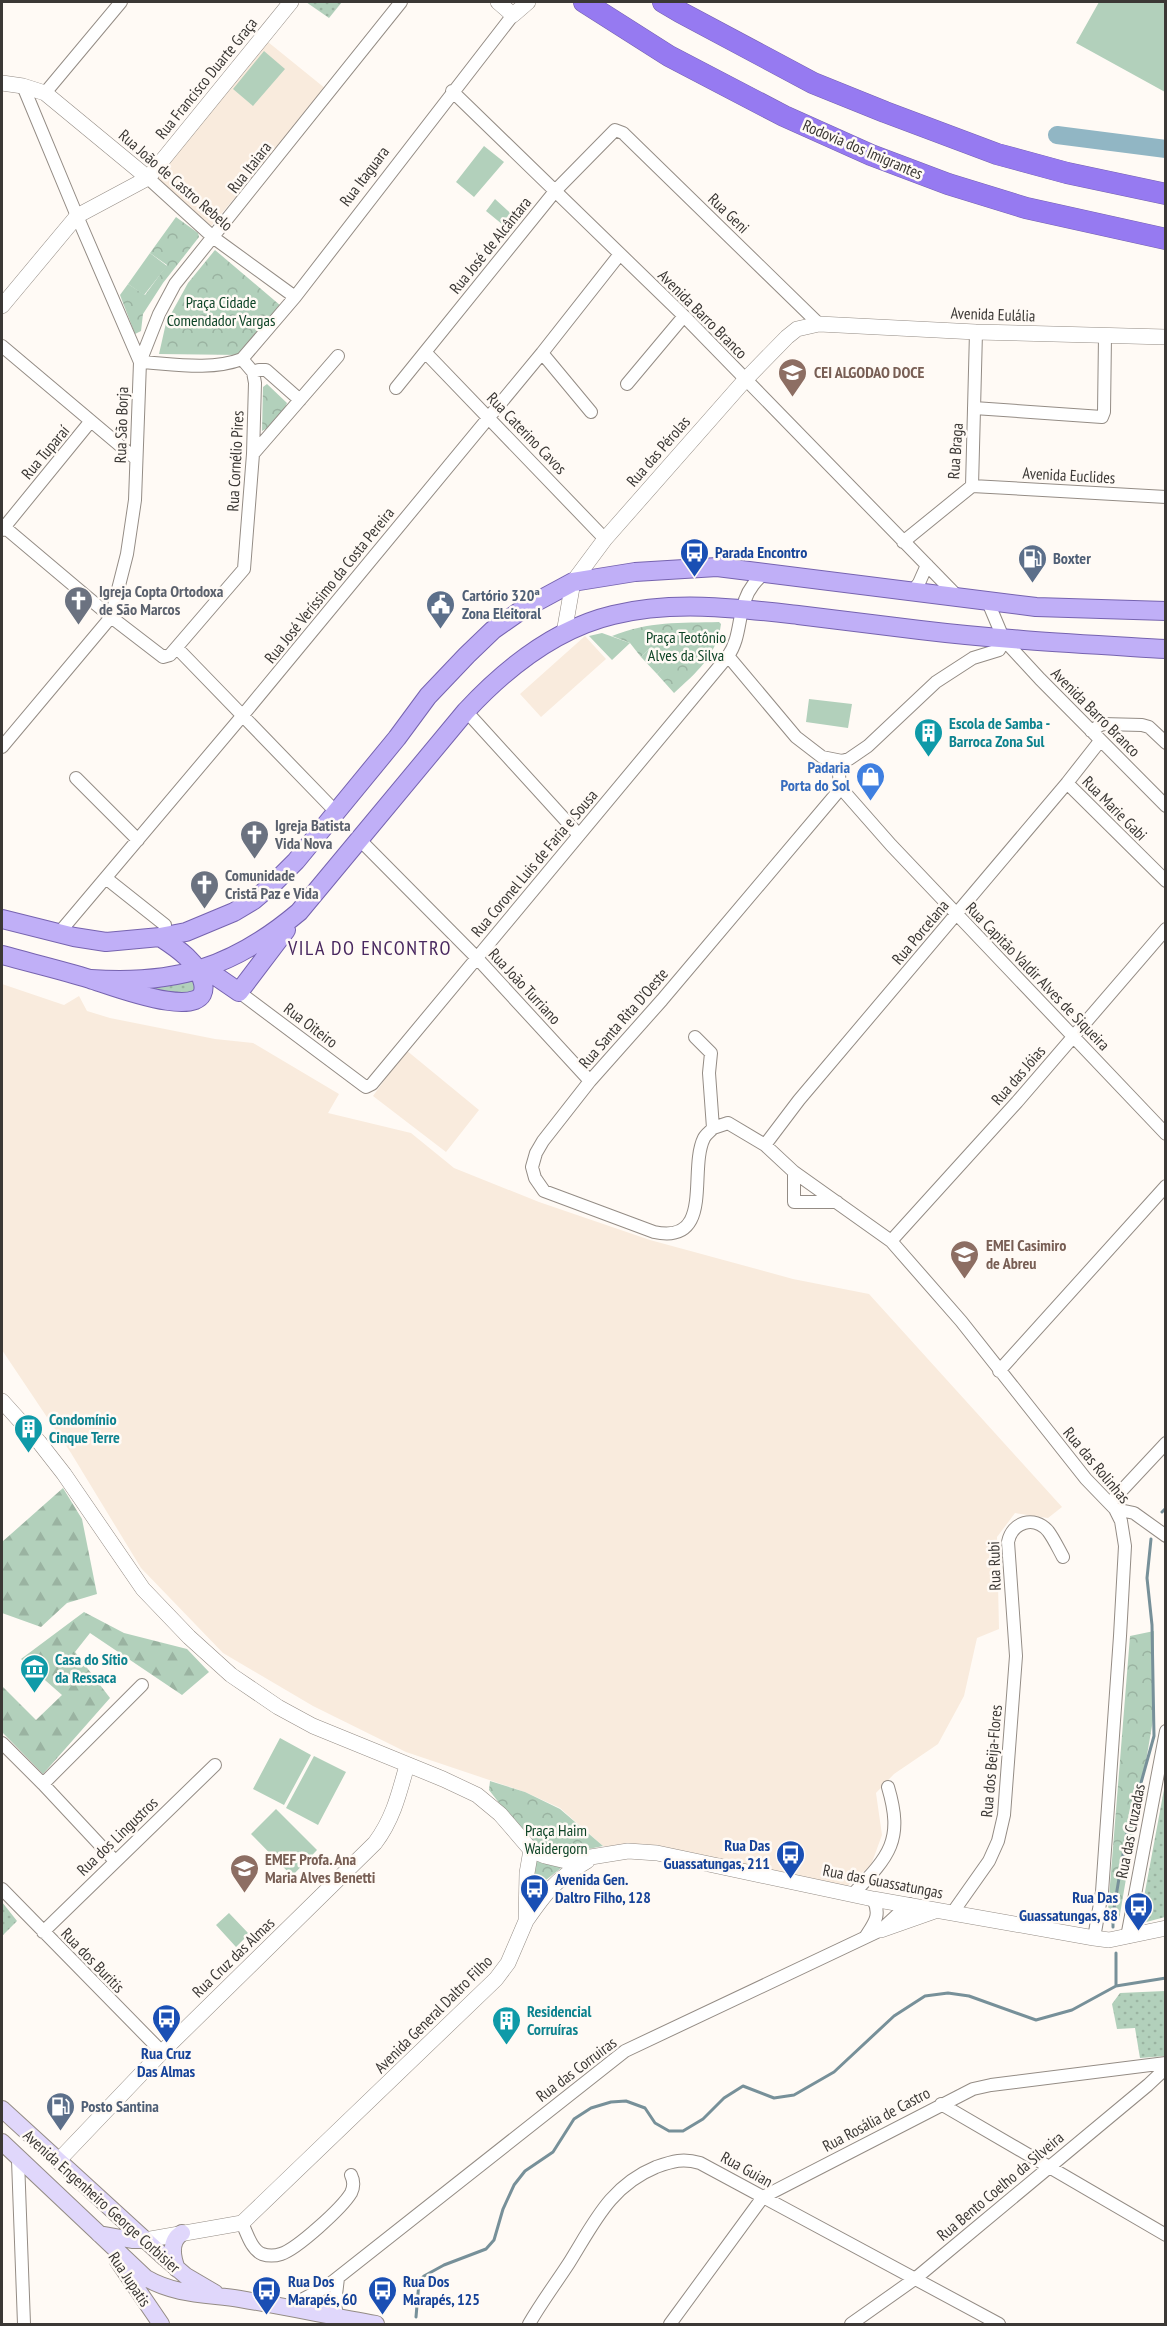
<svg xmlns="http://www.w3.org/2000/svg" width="1167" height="2326" font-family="'PT Sans Narrow',sans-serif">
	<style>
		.built { fill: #f9ebdd }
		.grass { fill: url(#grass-dots) }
		.forest { fill: url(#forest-firs) }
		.park { fill: url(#park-crowns) }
		.garden { fill: #b2d0bb }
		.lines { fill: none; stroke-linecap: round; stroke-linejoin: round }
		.stream { stroke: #779099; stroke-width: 3 }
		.river { stroke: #91b6c4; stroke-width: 18 }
		.minor-casing { stroke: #948c85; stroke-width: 14 }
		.tertiary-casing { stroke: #948c85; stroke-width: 16 }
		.secondary-casing { stroke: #948c85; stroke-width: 18 }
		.primary-casing { stroke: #7663af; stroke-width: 20 }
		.motorway-casing { stroke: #7663af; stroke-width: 22 }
		.minor { stroke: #fff; stroke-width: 12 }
		.tertiary { stroke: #fff; stroke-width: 15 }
		.secondary { stroke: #e0d7fb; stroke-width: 16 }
		.primary { stroke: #c0aff7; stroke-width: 18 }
		.motorway { stroke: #967af1; stroke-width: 21 }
		.labels { text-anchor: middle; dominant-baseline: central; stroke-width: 5; stroke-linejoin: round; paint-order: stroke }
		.street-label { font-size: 16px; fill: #3b3835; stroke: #fffaf5 }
		.park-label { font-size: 16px; fill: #0e4427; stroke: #fffaf5 }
		.education-label { font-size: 16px; font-weight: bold; fill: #785e54; stroke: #fffaf5; text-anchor: start }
		.transit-label { font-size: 16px; font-weight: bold; fill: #164399; stroke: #fffaf5; text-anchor: start }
		.service-label { font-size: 16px; font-weight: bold; fill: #4e5e75; stroke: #fffaf5; text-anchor: start }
		.worship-label { font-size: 16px; font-weight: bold; fill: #5b616d; stroke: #fffaf5; text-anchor: start }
		.culture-label { font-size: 16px; font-weight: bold; fill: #0d838f; stroke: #fffaf5; text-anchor: start }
		.shop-label { font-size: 16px; font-weight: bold; fill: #366cbe; stroke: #fffaf5; text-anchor: end }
		.quarter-label { font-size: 20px; letter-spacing: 1.5px; fill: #48275f; stroke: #fffaf5 }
	</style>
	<defs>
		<pattern id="grass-dots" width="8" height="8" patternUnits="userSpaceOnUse" patternTransform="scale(1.5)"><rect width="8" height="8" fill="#b2d0bb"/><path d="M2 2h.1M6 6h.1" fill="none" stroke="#9ab3a1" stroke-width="1.8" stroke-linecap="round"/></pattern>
		<pattern id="forest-firs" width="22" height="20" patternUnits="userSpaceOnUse" patternTransform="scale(1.5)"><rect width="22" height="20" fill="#b2d0bb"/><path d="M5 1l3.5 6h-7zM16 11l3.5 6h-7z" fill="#9ab3a1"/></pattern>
		<pattern id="park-crowns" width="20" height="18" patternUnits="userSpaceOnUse" patternTransform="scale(1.5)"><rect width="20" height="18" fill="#b2d0bb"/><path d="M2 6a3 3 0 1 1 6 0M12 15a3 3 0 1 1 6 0" fill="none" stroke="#9ab3a1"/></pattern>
	</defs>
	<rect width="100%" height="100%" fill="#fffaf5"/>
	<path class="built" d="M268,42L326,89L211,226L155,178Z
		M585,636L606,659L541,717L520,694Z
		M2,984L64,1005L79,996L87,1011L110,1018L215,1039L253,1043L339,1094L328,1113L411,1133L454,1168L539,1202L650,1240L793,1279L869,1294L1062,1507L1048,1518L1015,1513L997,1537L999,1629L977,1638L964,1696L938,1744L894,1774L876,1793L882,1835L871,1865L844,1889L648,1850L603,1846L560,1808L525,1792L406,1752L313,1706L223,1653L141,1568L71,1453L2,1350Z
		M406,1050L479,1110L446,1152L373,1096Z"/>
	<path class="grass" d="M306,2H342L329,18Z
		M191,980L196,984L193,994L174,995L139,989Z
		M1165,1784V1917L1139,1924Z
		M2,1902L17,1921L2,1936Z
		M1165,1991V2056L1140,2058L1135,2028L1117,2029L1112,2004L1120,1993Z"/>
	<path class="forest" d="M63,1488L82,1519L97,1594L67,1603L41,1627L2,1613V1542Z
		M84,1612L124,1633L187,1649L209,1672L182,1695L90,1633L75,1652L110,1698L43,1774L2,1732V1686L36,1720L62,1695L21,1659Z"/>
	<path class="park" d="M176,217L198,233L199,237L163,283L143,314L141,331L135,334L120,295L128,284L145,295L167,265L150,253Z
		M215,250L281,306L240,355L159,354L166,323L188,283Z
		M267,384L287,403C283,414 273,426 262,431L263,387Z
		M719,622L721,624C717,655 696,673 674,693L657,674L667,663L651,647L641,657L630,643L612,636C649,621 680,623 719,622Z
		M1154,1631V1714L1119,1920L1107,1922L1130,1636Z
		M490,1781L525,1792L560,1809L603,1846L584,1850L532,1891V1845L489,1790Z"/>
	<path class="garden" d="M1099,2H1165V92L1076,43Z
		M264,51L285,69L253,106L233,89Z
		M484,146L504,162L474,197L456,182Z
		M495,199L517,219L508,229L486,211Z
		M150,253L167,266L144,295L128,284Z
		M602,633L630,643L612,660L589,636Z
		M651,647L667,664L657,674L641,657Z
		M809,699L852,704L848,728L806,722Z
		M280,1738L311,1755L284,1805L253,1789Z
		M314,1756L346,1772L318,1825L286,1808Z
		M276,1809L317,1850L292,1876L251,1834Z
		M229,1913L249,1934L236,1947L216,1925Z"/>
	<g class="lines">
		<path class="stream" d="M1162,1512L1166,1508
			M1113,1927V1914L1126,1837L1154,1736L1152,1625L1147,1578L1151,1539
			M1116,1953V1986
			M416,2317L419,2282L424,2276L444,2265L486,2249L494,2240L503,2209L514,2185L525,2171L553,2152L574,2119L591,2108L611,2102L626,2101L645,2108L655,2123L669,2131H683L703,2119L724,2098L743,2086L774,2098L794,2095L834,2072L894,2016L925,1996L948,1993L969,1996L1036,2020L1072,2010L1116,1986L1166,1978"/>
		<path class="river" d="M1057,135L1166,149"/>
		<defs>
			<path id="minor" d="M401,2L175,284L159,314L140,362C173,364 211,371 242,359L295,297L513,15
				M452,91L684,316L958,597
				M45,93L121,2
				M148,178L214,238L295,297
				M2,346L136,459
				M425,352L605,539
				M542,353L591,412
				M253,372L259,370H266L300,400
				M627,384L684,316
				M396,388L556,190L615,130L623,133L819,324
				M974,408L1102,417L1104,412L1105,336
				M253,454L338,356
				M972,486L1166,497
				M2,525L111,617L163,657L170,655L244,569L253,454L255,383L253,372L242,359
				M2,530L90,422
				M903,542L972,486L976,332
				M912,592L919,583L927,565
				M1004,640L1040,679L1166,806
				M177,648L336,812
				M728,656L796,737L822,757L842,761L849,759L868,746L936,682L973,658L999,650L1004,640L988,602
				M466,711L579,835
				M1091,731L1102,724L1142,725L1149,727L1166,743
				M2,747L111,617L127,554L135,500L140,362L77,216L23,86
				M76,778L138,840
				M1067,783L1166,881
				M840,787L891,845L1166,1134
				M359,839L476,957L590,1081
				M107,879L165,925
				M59,933L243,715L542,353L620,254
				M239,992L363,1085L366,1087L372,1084L728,656C740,639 738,619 745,600C749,588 756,581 765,572
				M695,1037L711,1053L709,1073L713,1128C711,1131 706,1134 704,1138C688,1170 715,1245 654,1232L544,1191L535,1178L532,1167L536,1153L543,1141L590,1081L662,1000L836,794L840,787L838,761
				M713,1128L728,1123L765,1145L794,1172L891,1241L961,1321L1086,1479L1115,1509L1121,1521L1125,1546L1120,1636L1102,1892L1094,1938
				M765,1145L799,1100L1067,783L1100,741
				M794,1172V1202H837
				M891,1241L1017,1102L1166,929
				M999,1371L1166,1186
				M1110,1503L1166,1443
				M1115,1509L1134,1513L1166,1536
				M2,1743L43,1784L115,1861
				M43,1784L142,1685
				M2,1889L162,2052
				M853,1894C889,1856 904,1841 888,1787
				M953,1912L989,1861L998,1841L1004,1815L1016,1656L1008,1542C1012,1522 1034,1515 1048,1531C1054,1539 1058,1548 1063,1557
				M43,1932L215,1765
				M866,1936C875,1922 881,1915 873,1899
				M1127,1937L1166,1731
				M941,2104L1166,2235
				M18,2160L24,2324
				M242,2223C247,2233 251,2249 262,2254C268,2256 275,2256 281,2254C297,2249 342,2208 351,2193C354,2187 354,2181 351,2175
				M288,2307L326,2287L625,2051L881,1930L909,1904
				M337,2317L335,2303L338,2278
				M529,2324C541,2303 556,2283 569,2263C594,2223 610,2186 656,2167C673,2161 683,2158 700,2163L999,2324
				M670,2324L763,2197L973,2089L991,2085L1166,2063
				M851,2324L916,2278L1148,2085L1166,2068"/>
			<path id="tertiary" d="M498,2L513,15
				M513,15L528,2
				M2,83L23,86L45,93L148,178
				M2,306L77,216L148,178L291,2
				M564,633L573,582L605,539L745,380L787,337L797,329L819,324L976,332L1166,337
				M2,1401L39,1442L64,1474L143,1589L189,1637L231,1675L278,1707L313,1726L443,1779L477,1795L500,1814L531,1850L527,1873L526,1921L508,1963L496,1979L242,2223L145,2240
				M531,1850L545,1856L566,1861L628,1851L657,1853L873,1899L1094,1938L1109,1940L1166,1928
				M526,1921C546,1892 556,1879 587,1861
				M881,1930L935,1911
				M59,2160L162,2052L375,1843C393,1819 399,1794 407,1765"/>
			<path id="secondary" d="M2,2109L165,2258L186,2276L215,2293
				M2,2142L146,2278C175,2295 207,2294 240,2299C286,2307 331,2316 376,2324
				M99,2234L132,2240H145
				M118,2261L161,2324
				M177,2269C172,2256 169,2241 182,2233"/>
			<path id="primary" d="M2,919L74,937L106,942L160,937L186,932L234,912L254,900L274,883L296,861L397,738L428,696L467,655L493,630L523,609L573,582L635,572L717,567L1036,607L1166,611
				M2,955C31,963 61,970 90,979C105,983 212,1026 203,983C199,963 177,948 160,937
				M204,968L239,992L286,930
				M91,979C176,985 234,967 299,912L466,711C506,668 554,629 613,615C673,600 737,608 798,615C839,620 880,625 920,630C1002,640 1084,644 1166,649"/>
			<path id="motorway" d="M584,2L669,56L784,116L871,155L948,184L1026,208L1166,239
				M663,2L680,12L813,83L885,112L997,154L1067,173L1166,194"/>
		</defs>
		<use href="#minor" class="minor-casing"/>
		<use href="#tertiary" class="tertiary-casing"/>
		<use href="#secondary" class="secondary-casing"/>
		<use href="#primary" class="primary-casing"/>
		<use href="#motorway" class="motorway-casing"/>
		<use href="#minor" class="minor"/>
		<use href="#tertiary" class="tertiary"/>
		<use href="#secondary" class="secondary"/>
		<use href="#primary" class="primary"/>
		<use href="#motorway" class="motorway"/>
	</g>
	<defs>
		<symbol id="school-pin" viewBox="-11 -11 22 30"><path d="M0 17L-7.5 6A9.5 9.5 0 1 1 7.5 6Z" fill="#8d6e63" stroke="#fffaf5"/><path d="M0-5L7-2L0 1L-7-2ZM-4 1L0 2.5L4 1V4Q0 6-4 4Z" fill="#fff"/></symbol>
		<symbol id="bus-pin" viewBox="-11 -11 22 30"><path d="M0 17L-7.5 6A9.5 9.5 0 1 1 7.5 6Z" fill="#1a4fb4" stroke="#fffaf5"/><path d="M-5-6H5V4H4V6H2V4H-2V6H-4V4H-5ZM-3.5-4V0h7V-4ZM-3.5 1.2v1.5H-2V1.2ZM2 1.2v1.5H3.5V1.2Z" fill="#fff"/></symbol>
		<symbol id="fuel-pin" viewBox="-11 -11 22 30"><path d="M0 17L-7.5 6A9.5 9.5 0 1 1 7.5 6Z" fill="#5c6f8a" stroke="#fffaf5"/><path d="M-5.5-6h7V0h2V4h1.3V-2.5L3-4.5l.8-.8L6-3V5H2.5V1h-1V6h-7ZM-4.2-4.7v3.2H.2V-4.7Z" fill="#fff"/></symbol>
		<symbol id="church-pin" viewBox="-11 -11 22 30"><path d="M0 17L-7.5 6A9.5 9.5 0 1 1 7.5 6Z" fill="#6b7280" stroke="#fffaf5"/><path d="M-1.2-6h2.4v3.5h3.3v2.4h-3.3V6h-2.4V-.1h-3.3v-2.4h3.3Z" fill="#fff"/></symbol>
		<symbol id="civic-pin" viewBox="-11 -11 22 30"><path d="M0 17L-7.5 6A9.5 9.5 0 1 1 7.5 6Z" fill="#5c6f8a" stroke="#fffaf5"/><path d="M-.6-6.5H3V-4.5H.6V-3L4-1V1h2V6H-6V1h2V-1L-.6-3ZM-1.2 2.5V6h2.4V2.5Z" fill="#fff"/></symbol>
		<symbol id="building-pin" viewBox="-11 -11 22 30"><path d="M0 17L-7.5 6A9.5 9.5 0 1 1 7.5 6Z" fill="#0f9aa8" stroke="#fffaf5"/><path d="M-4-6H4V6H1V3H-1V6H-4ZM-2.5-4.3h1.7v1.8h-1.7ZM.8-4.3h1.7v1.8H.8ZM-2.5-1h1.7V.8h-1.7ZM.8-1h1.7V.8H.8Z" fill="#fff"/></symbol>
		<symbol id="shop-pin" viewBox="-11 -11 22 30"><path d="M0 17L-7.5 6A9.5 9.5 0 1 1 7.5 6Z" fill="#3f7fe0" stroke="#fffaf5"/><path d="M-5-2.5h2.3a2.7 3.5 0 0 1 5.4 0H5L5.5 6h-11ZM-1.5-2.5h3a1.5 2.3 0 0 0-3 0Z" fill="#fff"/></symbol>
		<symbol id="museum-pin" viewBox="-11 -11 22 30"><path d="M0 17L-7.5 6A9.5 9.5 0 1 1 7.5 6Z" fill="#0f9aa8" stroke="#fffaf5"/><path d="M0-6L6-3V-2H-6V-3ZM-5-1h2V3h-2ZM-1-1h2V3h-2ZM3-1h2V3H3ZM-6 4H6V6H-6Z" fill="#fff"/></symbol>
	</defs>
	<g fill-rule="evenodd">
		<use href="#school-pin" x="776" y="356" width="33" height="45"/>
		<use href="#bus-pin" x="678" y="536" width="33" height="45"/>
		<use href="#fuel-pin" x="1016" y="542" width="33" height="45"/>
		<use href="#church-pin" x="62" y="584" width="33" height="45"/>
		<use href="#civic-pin" x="424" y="588" width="33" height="45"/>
		<use href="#building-pin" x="912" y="716" width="33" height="45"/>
		<use href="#shop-pin" x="854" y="760" width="33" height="45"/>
		<use href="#church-pin" x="238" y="818" width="33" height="45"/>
		<use href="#church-pin" x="188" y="868" width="33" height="45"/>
		<use href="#school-pin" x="948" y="1238" width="33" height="45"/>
		<use href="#building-pin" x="12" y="1412" width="33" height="45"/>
		<use href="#museum-pin" x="18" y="1652" width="33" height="45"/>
		<use href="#bus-pin" x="774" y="1838" width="33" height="45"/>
		<use href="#school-pin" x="228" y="1852" width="33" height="45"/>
		<use href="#bus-pin" x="518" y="1872" width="33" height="45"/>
		<use href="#bus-pin" x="1122" y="1890" width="33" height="45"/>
		<use href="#bus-pin" x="150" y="2002" width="33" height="45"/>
		<use href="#building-pin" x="490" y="2004" width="33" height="45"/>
		<use href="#fuel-pin" x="44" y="2090" width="33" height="45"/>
		<use href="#bus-pin" x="250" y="2274" width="33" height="45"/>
		<use href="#bus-pin" x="366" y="2274" width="33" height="45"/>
	</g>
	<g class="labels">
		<g class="street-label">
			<text transform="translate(206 78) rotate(-51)">Rua Francisco Duarte Graça</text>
			<text transform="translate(863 149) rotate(23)">Rodovia dos Imigrantes</text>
			<text transform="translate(249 167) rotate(-52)">Rua Itaiara</text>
			<text transform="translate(364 176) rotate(-53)">Rua Itaguara</text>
			<text transform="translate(176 180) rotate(41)">Rua João de Castro Rebelo</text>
			<text transform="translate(729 213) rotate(44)">Rua Geni</text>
			<text transform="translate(490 245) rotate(-51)">Rua José de Alcântara</text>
			<text transform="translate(703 314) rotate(45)">Avenida Barro Branco</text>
			<text transform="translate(993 314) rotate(2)">Avenida Eulália</text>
			<text transform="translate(121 425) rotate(-88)">Rua São Borja</text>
			<text transform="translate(527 433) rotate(46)">Rua Caterino Cavos</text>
			<text transform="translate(658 451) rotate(-49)">Rua das Pérolas</text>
			<text transform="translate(955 451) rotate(-86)">Rua Braga</text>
			<text transform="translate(45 452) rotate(-50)">Rua Tuparaí</text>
			<text transform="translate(235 461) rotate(-87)">Rua Cornélio Pires</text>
			<text transform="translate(1069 475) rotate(3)">Avenida Euclides</text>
			<text transform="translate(329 585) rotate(-51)">Rua José Veríssimo da Costa Pereira</text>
			<text transform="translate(1096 712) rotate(45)">Avenida Barro Branco</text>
			<text transform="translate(1115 808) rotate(45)">Rua Marie Gabi</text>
			<text transform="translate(534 863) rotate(-50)">Rua Coronel Luis de Faria e Sousa</text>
			<text transform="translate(920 932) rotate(-50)">Rua Porcelana</text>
			<text transform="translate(1038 976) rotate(46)">Rua Capitão Valdir Alves de Siqueira</text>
			<text transform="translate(525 986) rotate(47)">Rua João Turriano</text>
			<text transform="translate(623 1018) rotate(-49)">Rua Santa Rita D'Oeste</text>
			<text transform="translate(311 1025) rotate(37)">Rua Oiteiro</text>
			<text transform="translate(1018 1075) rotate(-49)">Rua das Jóias</text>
			<text transform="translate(1097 1465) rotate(50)">Rua das Rolinhas</text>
			<text transform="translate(994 1566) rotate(-92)">Rua Rubi</text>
			<text transform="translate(991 1761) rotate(-85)">Rua dos Beija-Flores</text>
			<text transform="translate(1130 1831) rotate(-79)">Rua das Cruzadas</text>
			<text transform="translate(117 1836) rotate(-44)">Rua dos Lingustros</text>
			<text transform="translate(883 1881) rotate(11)">Rua das Guassatungas</text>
			<text transform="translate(233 1957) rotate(-44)">Rua Cruz das Almas</text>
			<text transform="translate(93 1960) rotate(46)">Rua dos Buritis</text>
			<text transform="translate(433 2014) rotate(-45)">Avenida General Daltro Filho</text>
			<text transform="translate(576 2069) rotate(-37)">Rua das Corruiras</text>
			<text transform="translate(876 2119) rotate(-28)">Rua Rosália de Castro</text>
			<text transform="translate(747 2169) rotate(29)">Rua Guian</text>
			<text transform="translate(1000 2186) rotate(-40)">Rua Bento Coelho da Silveira</text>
			<text transform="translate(102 2201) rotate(42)">Avenida Engenheiro George Corbisier</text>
			<text transform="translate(130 2279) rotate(56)">Rua Jupatis</text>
		</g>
		<g class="park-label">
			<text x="221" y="302">Praça Cidade<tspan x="221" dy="18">Comendador Vargas</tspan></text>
			<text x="686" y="637">Praça Teotônio<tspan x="686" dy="18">Alves da Silva</tspan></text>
			<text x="556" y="1830">Praça Haim<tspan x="556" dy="18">Waidergorn</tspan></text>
		</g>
		<g class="education-label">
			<text x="814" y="372">CEI ALGODAO DOCE</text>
			<text x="986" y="1245">EMEI Casimiro<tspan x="986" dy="18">de Abreu</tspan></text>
			<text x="265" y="1859">EMEF Profa. Ana<tspan x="265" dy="18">Maria Alves Benetti</tspan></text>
		</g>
		<g class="transit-label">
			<text x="715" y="552">Parada Encontro</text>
			<text x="770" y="1845" text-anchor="end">Rua Das<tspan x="770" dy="18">Guassatungas, 211</tspan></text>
			<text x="555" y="1879">Avenida Gen.<tspan x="555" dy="18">Daltro Filho, 128</tspan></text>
			<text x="1118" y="1897" text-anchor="end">Rua Das<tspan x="1118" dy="18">Guassatungas, 88</tspan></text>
			<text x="166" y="2053" text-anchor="middle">Rua Cruz<tspan x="166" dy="18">Das Almas</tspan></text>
			<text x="288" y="2281">Rua Dos<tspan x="288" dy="18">Marapés, 60</tspan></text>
			<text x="403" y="2281">Rua Dos<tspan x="403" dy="18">Marapés, 125</tspan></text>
		</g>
		<g class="service-label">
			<text x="1053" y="558">Boxter</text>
			<text x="462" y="595">Cartório 320ª<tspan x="462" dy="18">Zona Eleitoral</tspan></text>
			<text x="81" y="2106">Posto Santina</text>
		</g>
		<g class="worship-label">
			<text x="99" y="591">Igreja Copta Ortodoxa<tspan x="99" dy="18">de São Marcos</tspan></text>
			<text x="275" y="825">Igreja Batista<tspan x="275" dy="18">Vida Nova</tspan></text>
			<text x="225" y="875">Comunidade<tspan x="225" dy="18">Cristã Paz e Vida</tspan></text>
		</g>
		<g class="culture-label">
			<text x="949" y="723">Escola de Samba -<tspan x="949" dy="18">Barroca Zona Sul</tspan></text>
			<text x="49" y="1419">Condomínio<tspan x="49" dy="18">Cinque Terre</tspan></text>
			<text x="55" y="1659">Casa do Sítio<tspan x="55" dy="18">da Ressaca</tspan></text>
			<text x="527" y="2011">Residencial<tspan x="527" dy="18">Corruíras</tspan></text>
		</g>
		<g class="shop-label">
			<text x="850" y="767">Padaria<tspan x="850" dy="18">Porta do Sol</tspan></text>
		</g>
		<g class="quarter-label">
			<text x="370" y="948">VILA DO ENCONTRO</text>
		</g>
	</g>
	<rect width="1167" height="2326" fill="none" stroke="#3b3835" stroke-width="6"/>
</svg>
